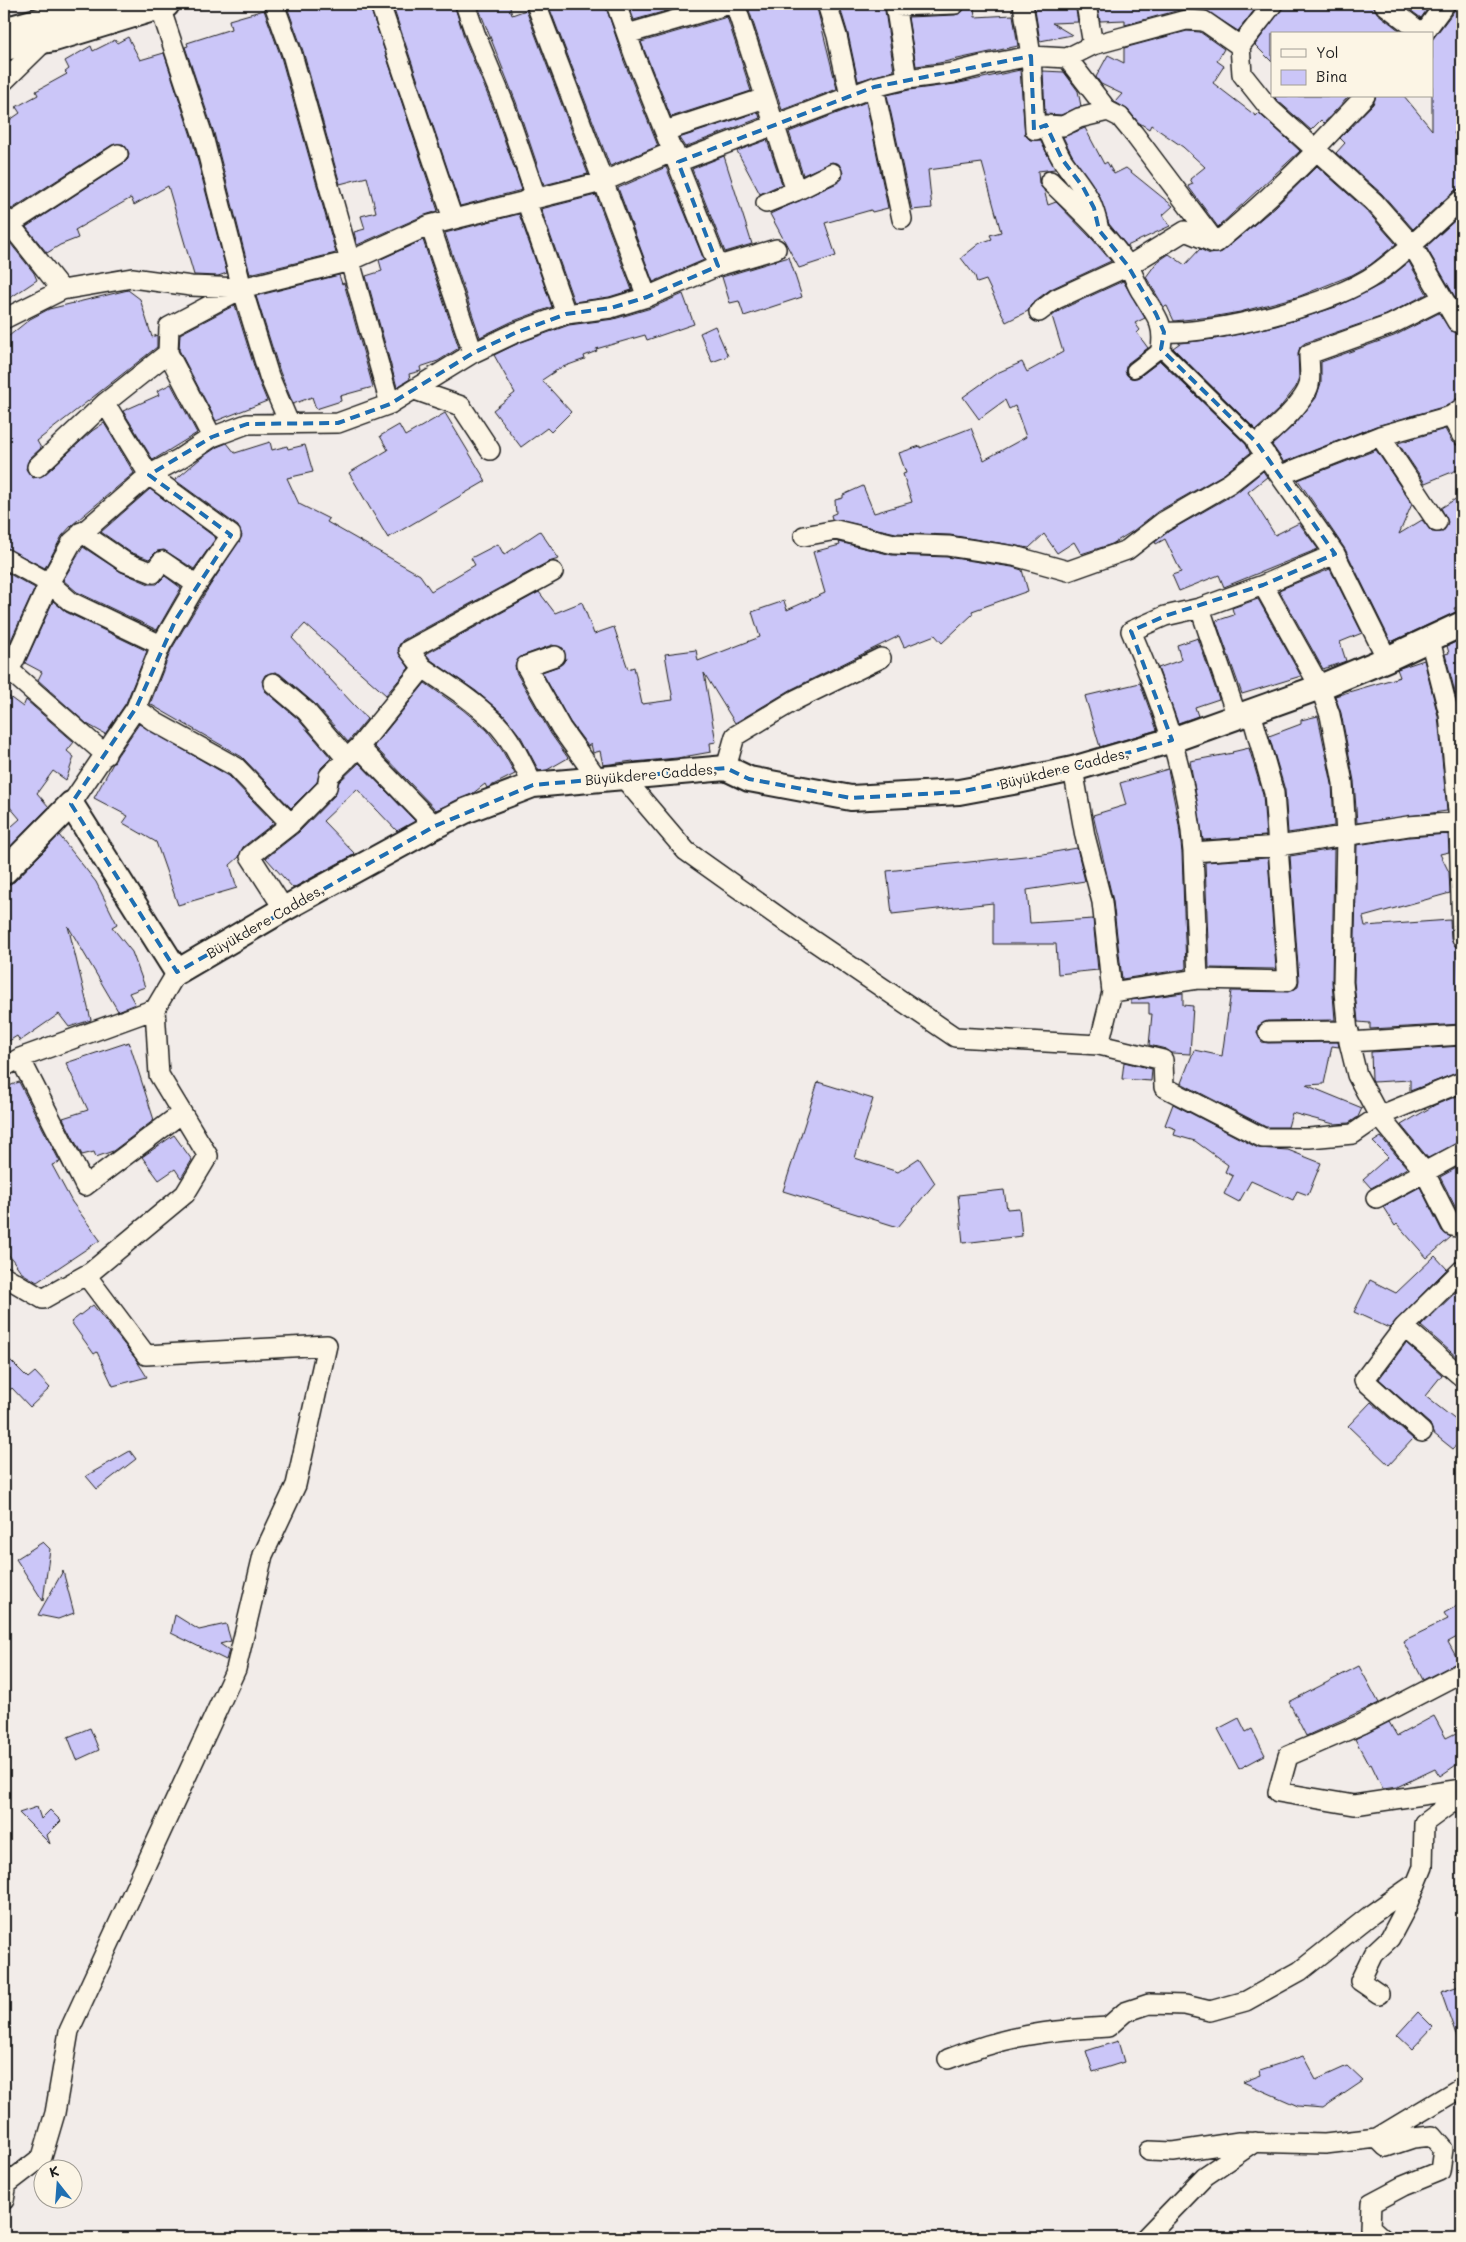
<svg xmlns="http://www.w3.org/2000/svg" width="1466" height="2242" font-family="Mali,sans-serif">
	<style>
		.building { fill: #cbc6f8; stroke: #1c1c1c }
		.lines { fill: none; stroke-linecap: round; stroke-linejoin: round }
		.pedestrian-casing { stroke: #1c1c1c; stroke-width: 18 }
		.minor-casing { stroke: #1c1c1c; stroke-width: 22 }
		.tertiary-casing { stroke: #1c1c1c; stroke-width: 28 }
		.secondary-casing { stroke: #1c1c1c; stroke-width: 30 }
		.pedestrian { stroke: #fcf5e5; stroke-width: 14 }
		.minor { stroke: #fcf5e5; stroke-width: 19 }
		.tertiary { stroke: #fcf5e5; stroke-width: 24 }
		.secondary { stroke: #fcf5e5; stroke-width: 26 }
		.marked { fill: none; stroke: #1f6fb2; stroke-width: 4; stroke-dasharray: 10 6; stroke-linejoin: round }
		.labels { text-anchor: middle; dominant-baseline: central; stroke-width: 4; stroke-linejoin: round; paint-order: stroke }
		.street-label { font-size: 14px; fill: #1c1c1c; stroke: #fcf5e5 }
	</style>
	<rect width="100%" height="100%" fill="#f2ece9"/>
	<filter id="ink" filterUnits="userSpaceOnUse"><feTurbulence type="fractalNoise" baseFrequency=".02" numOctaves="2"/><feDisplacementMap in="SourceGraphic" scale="10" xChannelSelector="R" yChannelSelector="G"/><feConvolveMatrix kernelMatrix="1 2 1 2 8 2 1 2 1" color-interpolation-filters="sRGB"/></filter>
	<g filter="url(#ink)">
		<path class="building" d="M286,4H369L438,211L425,215L357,245L354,232L365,229L361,216L376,212L367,177L340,184L303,51Z
			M392,4H421L423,9L441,4H454L465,40L494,110L522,190L460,206Z
			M477,4H509L512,15L526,10L588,174L544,185L516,102Z
			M548,4H605L624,61L658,146L610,166Z
			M628,4H691L634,20Z
			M747,4H816L837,89L782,110Z
			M839,4H884L894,71L858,81L848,34Z
			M1034,4H1075L1078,22L1052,23L1072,35L1040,41Z
			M1097,4H1259L1238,31L1205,10L1183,9L1125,25V20L1100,21Z
			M1285,4H1373L1377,13L1404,34H1272V62L1255,45Z
			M1402,4H1431L1421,18Z
			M1456,4H1462V126L1454,133L1462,143V188L1454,191L1413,229L1382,194L1336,153L1345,143L1340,138L1373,104L1376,96H1404L1432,130V40L1454,11Z
			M974,6L975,17L1013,15L1018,46L939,63L916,66L908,17L955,15L961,13L966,7Z
			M264,10L281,57L336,253L250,274L214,133L185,47L188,46L187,43L231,29L229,20Z
			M727,17L751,91L671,117L641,42Z
			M1187,31L1200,32L1224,49L1217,61L1224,66L1213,83L1256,116L1259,113L1300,151L1218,227L1188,186L1193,184L1190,179L1205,167L1183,147L1151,125L1149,129L1138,122L1128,110L1115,102L1122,94L1101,84L1096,77L1108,55L1124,63V48Z
			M128,37L140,60L164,53L192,139L227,273L218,276L194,275L168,186L134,205L131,198L75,230L78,238L60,245L47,253L26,227L124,163L128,159L129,153L123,144L112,145L12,209L4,206V124L20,113L16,107L38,95L36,91L67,74L65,72L69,69L65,61L91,46L93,51L115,40L117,43Z
			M1020,70L1025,135L1030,140H1040L1055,169L1038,171L1039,184L1044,190L1048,205L1056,202L1093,240L1111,261L1051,289L1032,303L1028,311L1006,322L986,280L977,283L975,276L961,258L980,243L992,239L990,235L1001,232L982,163L928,170L932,208L912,210L887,95L909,90L955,84Z
			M1043,71L1064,72L1078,91L1081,106L1061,115L1045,114Z
			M1277,96H1349L1324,123L1321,120L1311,130L1277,100L1275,98Z
			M866,102L888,208L872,212L871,210L825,223L836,256L799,268L770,214L837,183L842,179L843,173L839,164L832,162L803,175L789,132Z
			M758,112L760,118L685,147L679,138Z
			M1085,128L1104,164L1107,162L1114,174L1126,168L1173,206L1163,215L1170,226L1127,246L1109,224L1099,195L1072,155L1063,137Z
			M767,140L782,184L760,194L737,151Z
			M724,156L752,244L725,252L692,169Z
			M1317,166L1366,210L1396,244L1370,265L1352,275L1300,296L1240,312L1211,317L1174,321L1167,306L1164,307L1146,277L1157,262L1169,254L1185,265L1200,249L1210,254L1222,252L1275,207Z
			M666,167L704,260L653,282L618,188Z
			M596,195L632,290L609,297L574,302L541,209Z
			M519,214L552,307L511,322L480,337L445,233Z
			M1462,214V309L1426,247Z
			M4,239H7L34,273L37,280L4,302Z
			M423,240L459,348L438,361L420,367L421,371L409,374L410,379L397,387L366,276L382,271L379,260Z
			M789,257L802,297L744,316L739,301L730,303L722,277Z
			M1409,262L1427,294L1386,315L1305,343L1300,347L1298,354L1299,377L1296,387L1279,409L1256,430L1173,348L1180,343L1215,339L1276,326L1336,307L1382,284Z
			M339,275L342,284L344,283L373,387L340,396L341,401L316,409L312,397L293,404L280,372L256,296Z
			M1123,281L1145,318L1135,323L1140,330L1137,333L1148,348L1128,363L1125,371L1127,375L1131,378L1139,377L1160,361L1246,444L1250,453L1224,474L1157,512L1133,531L1112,544L1081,554L1074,542L1057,553L1044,534L1029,548L950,535L896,533L832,519L831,515L836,513L835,500L843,498V495L863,486L874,513L912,502L903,474L906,473L899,453L920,446V448L971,428L984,460L1026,437L1015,406L1009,409L1005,400L979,419L963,397L997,373L1022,362L1027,372L1063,352L1052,316L1062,309Z
			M128,290L140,299L152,337L157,335V347L37,441L41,448L29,459L26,469L33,478L44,475L92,431L104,423L134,473L72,525L62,536L45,568L4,547V340L30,319L49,309Z
			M683,294L694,324L647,340L645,335L596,349L597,351L584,356L585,359L560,368L542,380L571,412L551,432L547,428L521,447L493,410L515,393L494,355L519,343L569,325L614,319L651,308Z
			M235,305L258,379L267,401L216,421L179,350L180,334Z
			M1439,313L1451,331L1462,332V397L1446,406L1376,426L1284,462L1272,445L1295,424L1316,398L1321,383V362L1394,336Z
			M715,326L728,356L712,362L700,333Z
			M171,384L197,433L153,460L123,411L159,395L157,391Z
			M445,413L486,481L388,538L349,473L388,450L380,436L399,425L405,436Z
			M1445,429L1452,442L1462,447V468L1425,483L1398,443Z
			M270,442L272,450L287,446L288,449L305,445L313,472L287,478L299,504L329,519L327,522L420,575L431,591L475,565L471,558L498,544L504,555L540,531L559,559L548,562L403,640L399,645L398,651L409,668L386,695L305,624L292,638L367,719L348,742L315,704L280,674L275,672L265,675L262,681L265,691L298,719L331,758L321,768L317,782L291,808L242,757L150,704L171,650L202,598L242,536L238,526L175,480L201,458L217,447L227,443L235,453Z
			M1376,450L1412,504L1399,534L1422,520L1432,532H1443L1448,522L1441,508L1462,495V607L1454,608L1456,612L1391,642L1345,549L1298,480Z
			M1263,471L1267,477L1248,492L1275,535L1299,523L1318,549L1224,587L1219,575L1179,591L1172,575L1181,572L1165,539L1156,544L1155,542L1169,531L1236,493Z
			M150,489L216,538L194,569L164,550L157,551L149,559L130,552L101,532Z
			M839,542L892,555L947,557L1012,567L1022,570L1028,591L972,611L973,614L942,643L935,635L904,647L899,636L792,689L735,723L704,673L716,742L710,743L711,752L677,758L634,762L633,761L603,765L600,751L593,753L591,744L588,746L570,722L542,672L559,666L566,659L563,648L552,645L522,656L515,665L516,672L551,734L568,758L547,770L539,771L521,737L503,714L476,691L431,660L426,654L539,592L555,613L582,602L594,634L614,627L628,669L634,667L642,704L673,700L665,654L696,650L698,661L760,637L752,612L784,601L787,610L825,593L813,552L840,545Z
			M83,547L121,572L149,584H157L165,576L181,588L157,630L77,592L63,580Z
			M1330,569L1362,633L1340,642L1346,661L1323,669L1279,590Z
			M4,571L35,588L5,653L4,652Z
			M1258,599L1301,676L1242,694L1216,621L1234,615L1232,608Z
			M53,601L66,612L147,651L126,703L105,734L87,724L38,680L42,672L25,663Z
			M1198,638L1219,699L1195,707L1198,716L1178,723L1158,668L1181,660L1177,645Z
			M1462,639V735L1460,711L1445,654L1449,653L1447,646Z
			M1424,660L1438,716L1447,811L1357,823L1354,781L1341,713L1335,696L1400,677L1397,669Z
			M425,683L462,709L487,730L502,750L515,774L487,788L485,784L472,794L436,810L374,746Z
			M1140,683L1157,730L1100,747L1085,696Z
			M4,693L23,707L26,700L74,742L67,751L74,757L66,780L53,771L37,793L49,807L4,853V833L20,819L4,800Z
			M1318,716L1332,784L1334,826L1288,833L1285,790L1269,736L1301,724V720Z
			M139,724L229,776L274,823L243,847L239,857L230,865L237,888L178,905L156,842L123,823L128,816L94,798L117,756Z
			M1249,748L1263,795L1266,836L1203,840L1190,761L1233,753L1232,752Z
			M359,763L415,821L397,831L357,789L323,821L355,854L293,888L266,858L299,832L335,795L339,782Z
			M1168,769L1179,825L1182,853L1186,969L1122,979L1113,901L1093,815L1126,805L1120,783Z
			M1448,834L1449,852L1440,854L1449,872L1450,893L1363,917L1365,926L1450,920L1451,939L1453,944L1458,948L1462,1024L1370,1029V1023L1358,1022L1354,982L1357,845L1409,837Z
			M59,835L96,882L117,924L112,927L132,952L145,987L129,993L135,1004L118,1011L68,926L91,1020L69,1027L59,1014L20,1041L17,1036L4,1044V885L14,882Z
			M1077,848L1085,881L1027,890L1030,923L1093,919L1098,970L1058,974L1056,944H993V903L892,914L887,871L1043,854Z
			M1334,849L1332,982L1335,1020L1267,1021L1258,1026L1257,1033L1262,1042L1268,1043L1338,1042L1339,1047L1332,1046L1324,1084L1306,1085L1362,1108L1358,1117L1349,1123L1334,1124L1292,1113L1288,1127H1266L1181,1083L1194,1050L1222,1056L1231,991L1288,992L1298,987L1299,980L1290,856Z
			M1268,858L1276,969L1209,968L1205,862Z
			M1183,993V1005L1193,1006L1190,1054L1172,1053L1166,1049L1149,1045L1152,1014H1149V1003H1131V1000Z
			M129,1042L154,1120L113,1151L96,1157L94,1152L82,1155L63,1118L88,1110L66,1063Z
			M1461,1046L1462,1071L1410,1091V1080L1373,1082L1372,1080L1371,1052Z
			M1124,1062L1152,1069L1151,1081L1122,1079Z
			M19,1082L60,1162L52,1165L72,1202L100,1240L37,1282L22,1273L4,1248V1088Z
			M818,1082L873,1099L855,1158L898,1172L919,1158L935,1183L898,1227L783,1191Z
			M1462,1094V1141L1428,1158L1401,1125L1435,1105Z
			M1173,1104L1258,1148L1288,1150L1321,1163L1308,1195L1297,1191L1293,1200L1251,1181L1239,1202L1224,1194L1233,1176L1225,1172L1228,1165L1195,1141L1174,1135L1176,1129L1165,1125Z
			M174,1135L192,1160L181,1178L175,1169L159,1180L142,1157Z
			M1381,1137L1407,1168L1371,1188L1363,1179L1388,1157L1373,1142Z
			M1462,1165V1217L1460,1216L1440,1177Z
			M1420,1187L1442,1231L1451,1237L1427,1258L1397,1224L1395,1226L1383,1207Z
			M1004,1190L1007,1209L1019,1208L1022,1236L963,1243L958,1195Z
			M1435,1256L1447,1269L1389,1328L1354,1312L1370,1280L1396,1293Z
			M1462,1286V1354L1458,1358L1421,1326Z
			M93,1305L135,1358L147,1377L113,1386L97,1352L94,1354L71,1322Z
			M1406,1343L1442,1375L1425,1396L1462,1425V1438L1453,1449L1433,1433L1430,1424L1379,1379Z
			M4,1354L28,1378L35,1372L50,1388L30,1407L12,1388L4,1395Z
			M1371,1402L1413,1439L1389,1465L1348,1426Z
			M130,1451L136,1459L97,1489L86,1476Z
			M43,1542L50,1549L43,1601L16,1559Z
			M63,1571L74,1613L58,1619L38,1615Z
			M1462,1603V1642L1459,1636L1448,1642L1459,1662L1423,1680L1403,1641L1448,1619L1444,1613Z
			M175,1615L199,1630L226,1624L231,1641L220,1644L229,1650L226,1660L171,1633Z
			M1359,1666L1379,1703L1306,1736L1289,1702Z
			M1434,1716L1446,1738L1462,1730V1761L1440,1776L1435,1769L1397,1787L1383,1789L1371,1764L1369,1765L1355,1739L1389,1722L1397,1736Z
			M1239,1718L1246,1732L1252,1729L1265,1755L1239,1769L1218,1729Z
			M90,1728L99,1750L77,1760L68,1737Z
			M37,1807L41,1819L50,1810L61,1821L47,1835L50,1844L19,1813Z
			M1462,1985V2042L1459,2043L1441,1992Z
			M1418,2012L1433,2027L1412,2049L1397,2035Z
			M1118,2041L1124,2062L1093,2072L1086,2051Z
			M1303,2056L1316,2080L1347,2066L1363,2081L1323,2108L1298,2106L1243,2082L1261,2075L1260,2070Z"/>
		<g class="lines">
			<defs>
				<path id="pedestrian" d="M1134,370L1161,349L1257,443"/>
				<path id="minor" d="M274,4L292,54L390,404
					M380,4L453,219
					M465,4L476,36L505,106L536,197
					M536,4L647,297
					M616,4L635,57L718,266
					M735,4L796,191L832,173
					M827,4L837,36L850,96
					M895,4L907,79
					M1023,4L1031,56L1035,130L1046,125L1063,126L1079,118L1108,111
					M1086,4L1093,45
					M1384,4L1423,34
					M895,6L955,4
					M160,7L203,136L242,288L269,376L289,423
					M627,34L730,4
					M1423,34L1445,4
					M1240,46L1273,4
					M1067,58L1108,111L1120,117L1134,134L1216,243
					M4,81L48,38
					M874,87L902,219
					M1046,125C1051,137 1056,150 1063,161C1082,188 1092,195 1099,230
					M665,131L765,98
					M1315,149L1365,96
					M678,162L874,87L907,79L953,73L984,65L1031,56L1067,58L1093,45L1186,20L1204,21L1240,46L1242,74L1269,108L1374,202L1412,245L1457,322
					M1050,181C1077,208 1107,234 1128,266C1134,274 1136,285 1142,293C1155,315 1165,322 1161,349
					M526,200L566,314
					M766,203L796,191
					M4,217L62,290
					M430,225L473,353
					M4,228L118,154
					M1216,243C1251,214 1284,184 1316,151
					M1039,312L1056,299L1128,266L1185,231L1214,243
					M4,319L62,290L132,278L191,286L242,288L350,261L430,225L602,182L674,151
					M1164,332C1215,335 1334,304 1376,274C1407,252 1434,224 1462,199
					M168,353L212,437
					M415,390L461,406L490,450
					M105,403L149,475L231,535L192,592L161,645
					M1451,416L1462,436
					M1380,436L1437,522
					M37,467L105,403L168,353L169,327L241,289
					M1281,475L1380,436L1451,416L1462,408
					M81,532L125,562L153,573L162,561L197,585
					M804,536L836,530L894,544L948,546L1014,556L1068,571L1127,550L1163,522L1230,483L1266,455
					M1335,554L1263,585L1320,687L1330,715L1343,783L1346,836L1343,982L1349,1042L1357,1075L1379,1116L1424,1171L1452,1226L1462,1228
					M4,558L49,583L71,602L161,645L136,708L71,804
					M1263,585L1200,608L1165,616L1131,631C1161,701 1188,775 1193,852L1279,846L1408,826L1462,822
					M1200,608L1237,717
					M1430,640L1449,714L1459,822L1462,938
					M555,656L526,666L561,728L597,778
					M1387,659L1335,554L1257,443C1271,433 1305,402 1309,385C1311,376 1309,363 1309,354L1390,325L1442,299
					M423,668L409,650L553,572
					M9,670L106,755
					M4,678L14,661L49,583L72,542L149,475L179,459L212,437L247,424L338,423L390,404L473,353L515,333L566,314L611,308L647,297L718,266L776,249
					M273,683L306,711L347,759
					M136,708L155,722L236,767L291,824L250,856L284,909
					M359,747L435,826
					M726,768L735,736L797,699L881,658
					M1073,769L1085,836L1102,902L1112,992L1099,1045
					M623,777L686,851L790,925L955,1037L1099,1045L1163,1060L1164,1087L1263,1138H1309L1353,1134L1379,1116L1462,1082
					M291,824L327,787L329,776L359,747L423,668C447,684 474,701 495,722C512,739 522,763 533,785
					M1193,852L1198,979L1288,981L1274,793L1251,712
					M1112,992L1198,979
					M1268,1032L1349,1031
					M1349,1042L1462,1035
					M20,1058L85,1186L182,1113
					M4,1067L20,1058L155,1009L177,972
					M1376,1198L1462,1152
					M1462,1270L1404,1327L1462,1377
					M4,1276L43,1299L91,1272L185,1194L208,1156L159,1075L155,1009
					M1404,1327L1364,1380L1422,1432
					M1462,1672L1362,1724L1288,1756L1278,1792L1354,1805L1462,1789
					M1379,1994L1360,1981L1373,1954L1390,1938L1407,1906L1423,1867L1424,1823L1462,1795
					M948,2059C1005,2036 1047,2030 1108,2027L1125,2012L1149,2004L1185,2005L1210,2011L1246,2001L1300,1971L1372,1914L1416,1883
					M1149,2151L1173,2152L1239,2142L1325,2144L1377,2138
					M4,2200L7,2184L42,2157L55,2113L69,2031L236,1669L263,1555L296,1485L327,1345L146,1355L86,1275
					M1145,2238L1205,2176L1255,2142
					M1382,2238L1370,2227L1371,2203L1403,2186L1440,2171L1443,2149L1432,2136L1413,2138L1386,2147L1377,2138L1462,2087"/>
				<path id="tertiary" d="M4,872L71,804L177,972L284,909L435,826L465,811L533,785L726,768L749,779L851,798L959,792L1013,782L1073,769L1172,740L1320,687L1387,659L1462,624"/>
				<path id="secondary" d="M4,31L101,4
					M4,47L54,38L166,4"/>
			</defs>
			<use href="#pedestrian" class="pedestrian-casing"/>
			<use href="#minor" class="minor-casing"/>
			<use href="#tertiary" class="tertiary-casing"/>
			<use href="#secondary" class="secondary-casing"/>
			<use href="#pedestrian" class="pedestrian"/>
			<use href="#minor" class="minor"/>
			<use href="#tertiary" class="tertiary"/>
			<use href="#secondary" class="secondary"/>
		</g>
	</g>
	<path class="marked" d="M1031,56L1034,130L1046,125L1062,159L1083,187L1094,208L1099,230L1128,266L1156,314L1164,332L1161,349L1257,443L1335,554L1263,585L1165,616L1131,631L1172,740L1073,769L959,792L851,798L749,779L726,768L533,785L435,826L177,972L71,804L136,708L176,619L231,535L149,475L212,437L247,424L338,423L390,404L473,353L515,333L566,314L611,308L647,297L718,266L678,162L874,87Z"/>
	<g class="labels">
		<g class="street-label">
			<text transform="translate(1064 768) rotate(-14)">Büyükdere Caddes,</text>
			<text transform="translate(651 774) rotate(-5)">Büyükdere Caddes,</text>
			<text transform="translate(265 921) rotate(-30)">Büyükdere Caddes,</text>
		</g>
	</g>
	<rect width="1466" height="2242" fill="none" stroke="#fcf5e5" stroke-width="20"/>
	<rect x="10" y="10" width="1446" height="2222" fill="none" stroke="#1c1c1c" stroke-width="2" filter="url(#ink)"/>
	<rect x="1271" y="32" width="162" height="65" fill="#fcf5e5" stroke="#a29e95"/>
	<rect x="1281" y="49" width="25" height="8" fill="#fcf5e5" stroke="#a29e95"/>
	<text x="1316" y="58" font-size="15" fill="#1c1c1c">Yol</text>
	<rect x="1281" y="70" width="25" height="15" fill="#cbc6f8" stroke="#a29e95"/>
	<text x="1316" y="82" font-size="15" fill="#1c1c1c">Bina</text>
	<g transform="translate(58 2184) rotate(343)"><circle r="24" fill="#fcf5e5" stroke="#a29e95"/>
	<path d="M0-4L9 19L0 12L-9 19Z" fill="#1f6fb2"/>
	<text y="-8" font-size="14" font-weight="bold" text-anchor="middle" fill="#1c1c1c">K</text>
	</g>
</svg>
